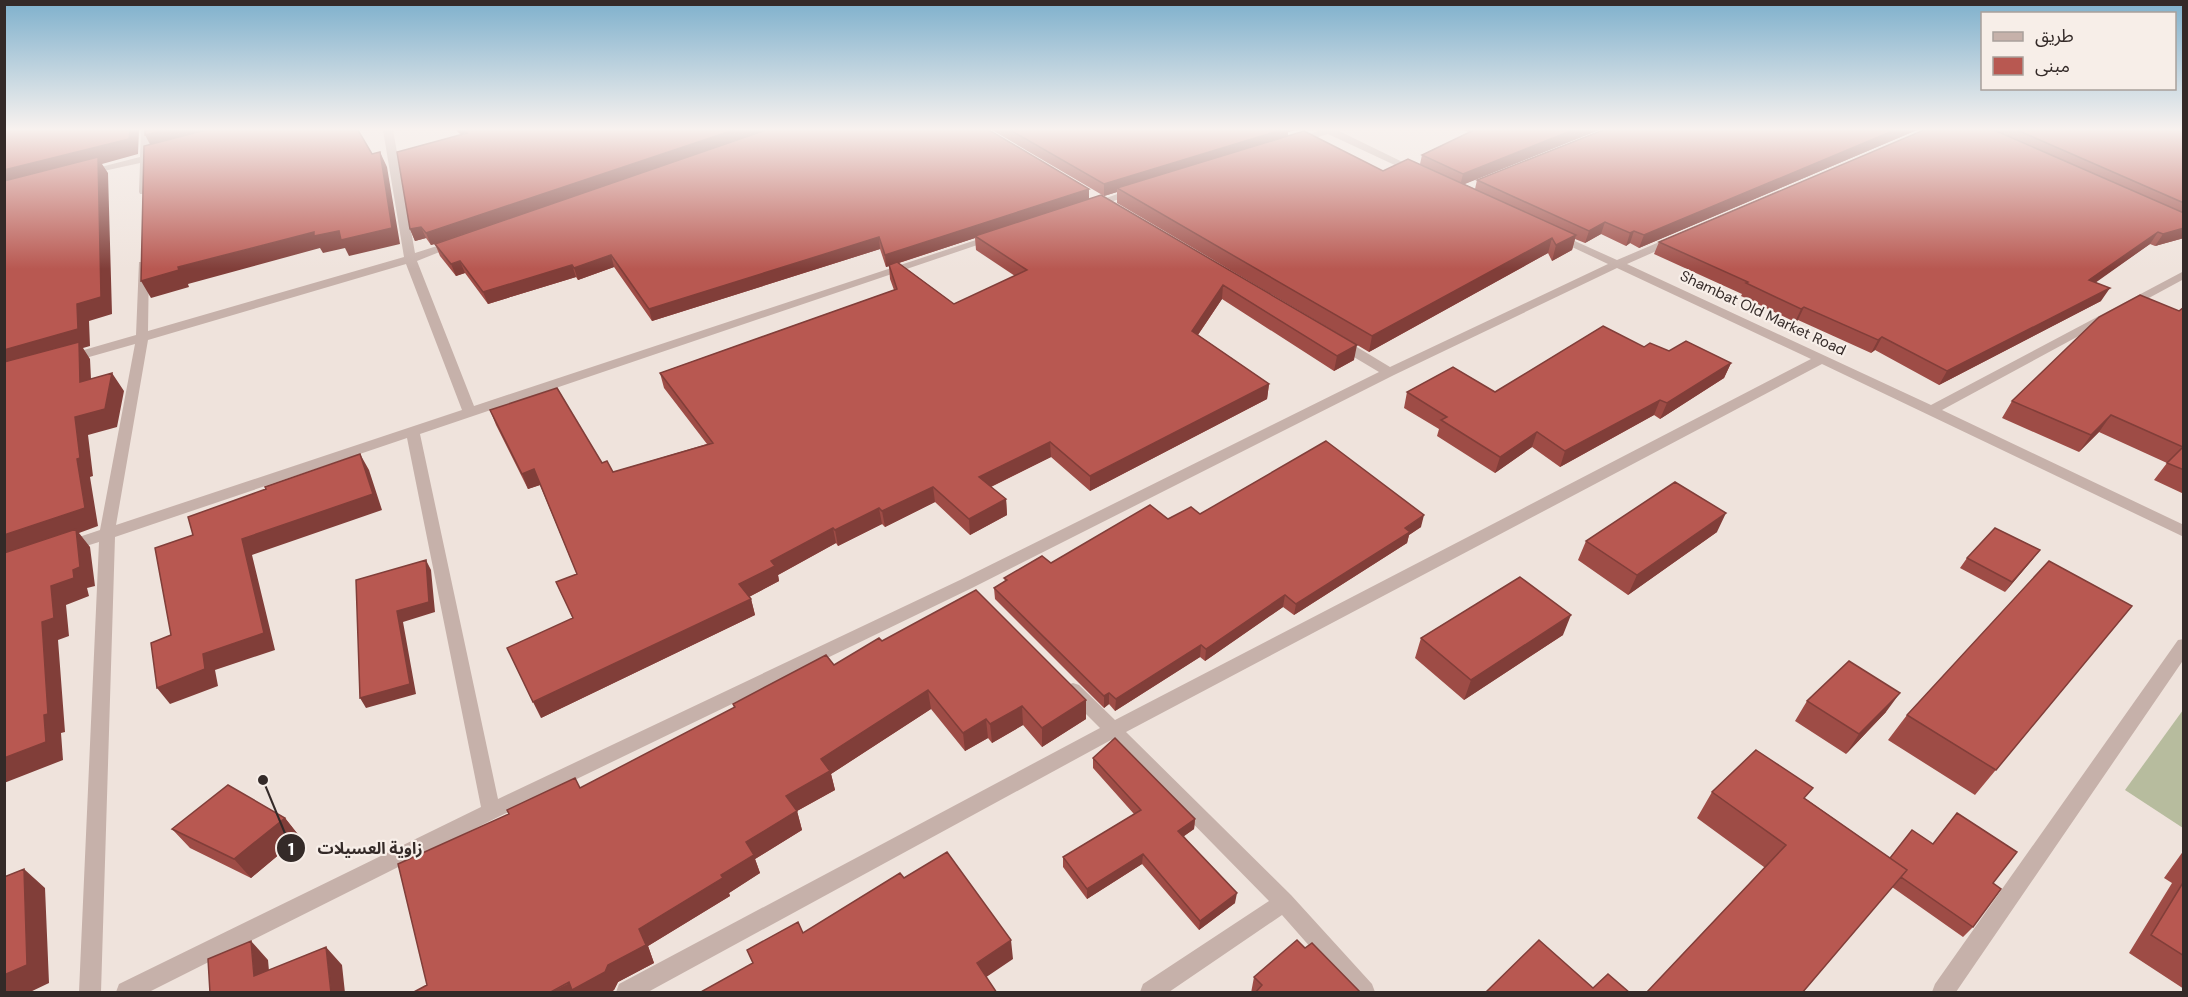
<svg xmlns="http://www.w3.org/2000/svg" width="2188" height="997" font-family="'DM Sans','Noto Sans Arabic',sans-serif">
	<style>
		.green { fill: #b7bc9e }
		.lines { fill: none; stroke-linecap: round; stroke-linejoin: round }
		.minor { fill: #c6b1aa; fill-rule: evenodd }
		.wall { fill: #9e4c46; fill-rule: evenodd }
		.shaded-wall { fill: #813e39 }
		.building { fill: #b85851; stroke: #813e39; stroke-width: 1.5 }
		.labels { text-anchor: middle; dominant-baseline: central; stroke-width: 4.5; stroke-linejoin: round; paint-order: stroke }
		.street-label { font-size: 15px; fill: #342a28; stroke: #f7eee8 }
		.leader { fill: none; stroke: #342a28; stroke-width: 2 }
		.callout-dot { fill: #342a28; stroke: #f7eee8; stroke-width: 2 }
		.mark-label { font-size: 18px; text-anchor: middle; font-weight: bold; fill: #fff }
		.callout-label { font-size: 16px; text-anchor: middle; font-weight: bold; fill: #342a28; stroke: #f7eee8; stroke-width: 4.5; stroke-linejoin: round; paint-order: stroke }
	</style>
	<rect width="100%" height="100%" fill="#efe3dc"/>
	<path class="green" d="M2183,710V828L2125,790Z"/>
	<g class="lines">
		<path class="minor" d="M141,130H151L150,154L157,157L150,161L148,194H140L139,192L140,163L81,176V172L140,157Z
			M383,130H393L415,253L456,240L462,243L417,261L474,406L991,235L995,234L1001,237L420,434L498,799L960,580L1379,372L1332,344L1331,341L1332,338H1342L1390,367L1608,264L1553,238L1551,236L1557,233L1617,260L1671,237H1679V241L1627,264L1931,405L2184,271V279L1942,410L2184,525V537L1822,364L1126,732L1291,895L1372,984L1375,992H1350L1282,915L1169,992H1140L1143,984L1269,901L1111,740L648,992H616L619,984L1100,728L1067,695L1064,690L1067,685L1073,683L1079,685L1115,720L1811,359L1617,268L1394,375L972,588L498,817L149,992H116L119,984L481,807L407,438L115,537L101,992H79L99,542L67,552L61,551L59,547L61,543L100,530L135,344L68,363L61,359L63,356L136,335L139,262H147L149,264L148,331L404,257ZM406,264L462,410L116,525L148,340Z
			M1321,130H1337L1423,172L1414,174L1328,134L1295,144L1290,141Z
			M1134,188L1139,191L1138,193L1089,209L1084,206Z
			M2184,639V659L1956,992H1932L1935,984L2178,640Z"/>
	</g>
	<path class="wall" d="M456,130H989L1089,189V199L1354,360L1334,371L1222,299L1198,335L1269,384L1267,399L1090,491L1051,457L991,487L1006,499L1007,515L970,535L935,502L885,527L882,524L838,546L836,543L778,575L779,581L749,597L751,599L755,615L541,718L573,618L556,582L577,574L540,485L528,489L496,425L490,410L602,463L613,472L707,444L664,388L660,373L894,290L890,279L889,266L886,267L880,249L652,321L614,267L578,280L576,277L488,304L465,273L456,276L440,256L435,244L431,245L426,238L415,241L410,229L461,135ZM975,238L976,250L1015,276L954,304L899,263Z
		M992,130H1295L1288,132V136L1383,171L1420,164L1422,155L1469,132L1463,130H1599L1464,184L1475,189L1477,180L1603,130H1917L1639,248L1630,243L1626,246L1601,234L1585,243L1575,239L1572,250L1552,261L1548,253L1369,352L1117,203V192L1104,196Z
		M1924,130H2184V238L2155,246L2150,244L2095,282L2101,301L1939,385L1875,350L1871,353L1798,320L1795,322L1741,296L1742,294L1654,254L1659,242Z
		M2184,307V494L2154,480L2167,463L2099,432L2079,452L2002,418L2012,401L2179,311Z
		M1644,347L1731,363L1724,378L1660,419L1654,415L1560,467L1532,447L1495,473L1437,436L1439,429L1404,408L1407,392H1495Z
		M1200,514L1421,527L1409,535L1407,543L1294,615L1283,607L1205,661L1200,657L1115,711L1109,704L1104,708L995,599L994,588L1005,581L1004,578L1051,563L1168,519Z
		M1717,532L1628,595L1578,560L1586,541Z
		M2040,550L2032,560L2005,592L1960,568L1967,558Z
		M2132,606L1975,795L1888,740L1907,715Z
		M1563,635L1464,700L1415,658L1421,638Z
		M882,641L1086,719L1042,747L1023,725L992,743L988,738L965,751L931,709L831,774L835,790L797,811L802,830L755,859L760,873L729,893L730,896L648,946L654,963L618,982L614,990L609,993H412L427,985L575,778L580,788L734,708L733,704L834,665Z
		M1807,701L1886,712L1846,754L1795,721Z
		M1093,758L1195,819L1194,829L1184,836L1235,903L1199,930L1142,864L1087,899L1063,867V857L1134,814L1093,768Z
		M1712,792L1806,799L1890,858L1933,844L1957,813L1993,883L1973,927L1963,937L1892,887L1764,867L1697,818Z
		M285,818L300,837L251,878L190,848L172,829Z
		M2184,850V989L2129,953L2172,883L2164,878Z
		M1305,948L1361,993H1251L1254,977Z"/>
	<path class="shaded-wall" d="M130,130H139L138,154L102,164L108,173L112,314L89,321L90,346L83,348L90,359L92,399L4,372V170Z
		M166,130H236L153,150L145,135Z
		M459,130H478L465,131L466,133L461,135Z
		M734,130H768L431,245L426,233Z
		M1281,130H1295L1288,132V138L1117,188V192L1104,196V184Z
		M1573,130H1599L1460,186L1463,174Z
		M1895,130H1917L1639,248L1644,235Z
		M380,152L387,167L400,244L349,256L345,248L323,253L320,248L188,284L189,287L151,298L141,281L178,267L314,232Z
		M1089,189V200L975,236V238L886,267L885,255Z
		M1605,222L1601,234L1585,243L1589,231Z
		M421,227L426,238L415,241L410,229Z
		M2184,228V238L2155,246L2163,234Z
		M1634,231L1630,243L1626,246L1630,233Z
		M2158,232L2150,244L2081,293L2089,280Z
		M1576,235L1572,250L1552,261L1556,245Z
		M879,237L880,249L652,321L649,309Z
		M1552,238L1548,253L1369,352L1372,336Z
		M611,255L614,267L578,280L574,268Z
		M460,261L465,273L456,276L451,264Z
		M572,265L576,277L488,304L483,292Z
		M1223,285L1222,299L1191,345L1192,331Z
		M2110,288L2101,301L1939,385L1947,371Z
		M1804,307L1798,320L1795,322L1801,309Z
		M1882,337L1875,350L1871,353L1878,340Z
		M1357,345L1354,360L1334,371L1337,356Z
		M1731,363L1724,378L1660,419L1667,403Z
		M112,373L124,391L117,427L88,435L93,476L90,477L98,526L79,533L90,547L95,586L87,588L89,596L66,605L69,636L58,640L65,732L61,733L63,760L4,783V535L77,459L75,417Z
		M1269,384L1267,399L1090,491V476Z
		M1660,400L1654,415L1560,467L1565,451Z
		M2111,415L2099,432L2079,452L2091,435Z
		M1537,432L1532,447L1495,473L1500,457Z
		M1050,442L1051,457L980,492L979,477Z
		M360,454L369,470L382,510L252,555L275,650L215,670L218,686L170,704L157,688L242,539Z
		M534,469L540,485L528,489L522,474Z
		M933,487L935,502L885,527L882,511Z
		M1006,499L1007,515L970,535L969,519Z
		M879,508L882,524L838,546L835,530Z
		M1726,513L1717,532L1628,595L1637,575Z
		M1424,515L1421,527L1409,535L1407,543L1294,615L1296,604Z
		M833,528L836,543L778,575L779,581L743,600L739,584L771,561Z
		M2040,550L2032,560L2005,592L2012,582Z
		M426,560L431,570L435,612L403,622L416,694L366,708L360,698L397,611Z
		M1285,595L1283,607L1205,661L1206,649Z
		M751,599L755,615L541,718L533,702Z
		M1571,615L1563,635L1464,700L1471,680Z
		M1201,645L1200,657L1115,711L1116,699Z
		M928,690L931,709L831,774L835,790L797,811L802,830L755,859L760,873L729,893L730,896L648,946L654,963L618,982L614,990L609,993H549L608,965L639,929L721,875L746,842L786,796L821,759Z
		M1109,693V704L1104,708V696Z
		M1900,693L1886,712L1846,754L1859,734Z
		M1086,700V719L1042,747V728Z
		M1022,706L1023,725L992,743L990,724Z
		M986,719L988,738L965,751L963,733Z
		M285,818L300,837L251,878L234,859Z
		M1195,819L1194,829L1177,841L1178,831Z
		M1143,854L1142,864L1087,899V889Z
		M24,869L45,888L49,983L28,993H4V975Z
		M1237,893L1235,903L1199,930L1200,921Z
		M1011,940L1013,959L979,982L977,963Z
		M251,941L268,960L271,993L254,976Z
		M326,947L342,965L345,993H331Z"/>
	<path class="building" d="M4,130H130L129,139L4,170Z
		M145,130H166L145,135Z
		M206,130H358L372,154L380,152L392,228L341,240L339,231L314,236V232L178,267L179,270L141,281L144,146Z
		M468,130H734L426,233L421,227L410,229L397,152L467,133L465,131Z
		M766,130H989L1089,189L885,255L879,237L649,309L611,255L574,268L572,265L483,292L460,261L451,264L435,244Z
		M1010,130H1281L1104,184Z
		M1474,130H1573L1463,174L1422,155Z
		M1603,130H1895L1644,235L1634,231L1630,233L1605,222L1589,231L1477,180Z
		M1924,130H1994L2184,213V228L2163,234L2158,232L2089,280L2110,288L1947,371L1882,337L1878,340L1804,307L1801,309L1746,283L1748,282L1659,242Z
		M2017,130H2184V203Z
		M1304,131L1383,171L1408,159L1576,235L1556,245L1552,238L1372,336L1117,188Z
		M98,157L101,297L77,304L78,329L4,350V181Z
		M1101,195L1357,345L1337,356L1223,285L1192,331L1269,384L1090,476L1050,442L979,477L1006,499L969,519L933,487L882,511L879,508L835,530L833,528L771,561L775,566L739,584L751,599L533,702L507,648L573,618L556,582L577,574L534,469L522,474L490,410L557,388L602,463L607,461L613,472L713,443L660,373L897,289L889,265L897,262L954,304L1027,270L975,236Z
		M2140,295L2179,311L2184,307V470L2167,463L2183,447L2111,415L2091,435L2012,401L2099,317Z
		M1603,326L1644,347L1650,343L1669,351L1686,341L1731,363L1667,403L1660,400L1565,451L1537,432L1500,457L1441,420L1447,417L1407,392L1453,367L1495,392Z
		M79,342L80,382L112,373L105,409L75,417L80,458L77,459L85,508L4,535V362Z
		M1326,441L1424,515L1405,528L1410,532L1296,604L1285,595L1206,649L1201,645L1116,699L1109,693L1104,696L994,588L1007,580L1004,578L1042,556L1051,563L1150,505L1168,519L1191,507L1200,514Z
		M360,454L373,494L242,539L264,633L203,654L205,669L157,688L151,643L171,635L155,548L193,535L188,517L266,489L265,487Z
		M1675,482L1726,513L1637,575L1586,541Z
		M1995,528L2040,550L2012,582L1967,558Z
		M76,529L80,567L73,570L74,578L51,586L54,618L42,622L48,714L44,715L46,742L4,758V553Z
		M426,560L429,602L397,611L410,684L360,698L356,580Z
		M2049,561L2132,606L1996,770L1907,715Z
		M1520,577L1571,615L1471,680L1421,638Z
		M976,590L1086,700L1042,728L1022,706L990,724L986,719L963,733L928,690L821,759L830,771L786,796L797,811L746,842L754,855L721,875L723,878L639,929L646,945L608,965L605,972L572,990L569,982L549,993H412L427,985L398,864L509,814L507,810L575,778L580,788L735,707L733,704L826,655L834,665L879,638L882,641Z
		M1849,661L1900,693L1859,734L1807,701Z
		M1115,738L1195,819L1178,831L1237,893L1200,921L1143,854L1087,889L1063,857L1141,810L1093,758Z
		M1756,750L1813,788L1804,798L1907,870L1802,993H1646L1786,845L1712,792Z
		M228,785L285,818L234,859L172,829Z
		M1957,813L2017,852L1993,883L2001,889L1973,927L1901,877L1907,870L1890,858L1912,830L1933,844Z
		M947,852L1011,940L977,963L997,993H699L753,963L747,950L798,922L803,933L900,873L904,878Z
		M24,869L27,965L4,975V877Z
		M2184,881V956L2151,935Z
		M1297,940L1305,948L1312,943L1361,993H1255L1262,985L1254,977Z
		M1539,940L1593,988L1608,974L1630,993H1485Z
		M251,941L254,976L326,947L331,993H210L208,959Z"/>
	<linearGradient id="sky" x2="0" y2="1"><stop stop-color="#7eb0cc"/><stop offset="0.48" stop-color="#f8f2ef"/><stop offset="1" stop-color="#f8f2ef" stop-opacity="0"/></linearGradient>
	<rect width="2188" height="269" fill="url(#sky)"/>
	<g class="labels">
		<g class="street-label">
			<text transform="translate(1763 313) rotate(25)">Shambat Old Market Road</text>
		</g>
	</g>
	<path class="leader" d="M263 780L291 848"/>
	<g class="callout-dot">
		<circle cx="263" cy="780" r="6"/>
		<circle cx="291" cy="848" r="15"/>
	</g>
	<g class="mark-label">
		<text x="291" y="855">1</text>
	</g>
	<g class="callout-label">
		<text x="370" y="854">زاوية العسيلات</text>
	</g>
	<rect width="2188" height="997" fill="none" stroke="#342a28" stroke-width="12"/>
	<rect x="1981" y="12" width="195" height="78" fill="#f7eee8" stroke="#a9a09b" stroke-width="1.5"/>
	<rect x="1993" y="32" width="30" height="9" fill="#c6b1aa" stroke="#a9a09b" stroke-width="1.5"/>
	<text x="2035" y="42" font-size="18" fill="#342a28">طريق</text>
	<rect x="1993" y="57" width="30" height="18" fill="#b85851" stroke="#a9a09b" stroke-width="1.5"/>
	<text x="2035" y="72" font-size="18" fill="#342a28">مبنى</text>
</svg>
